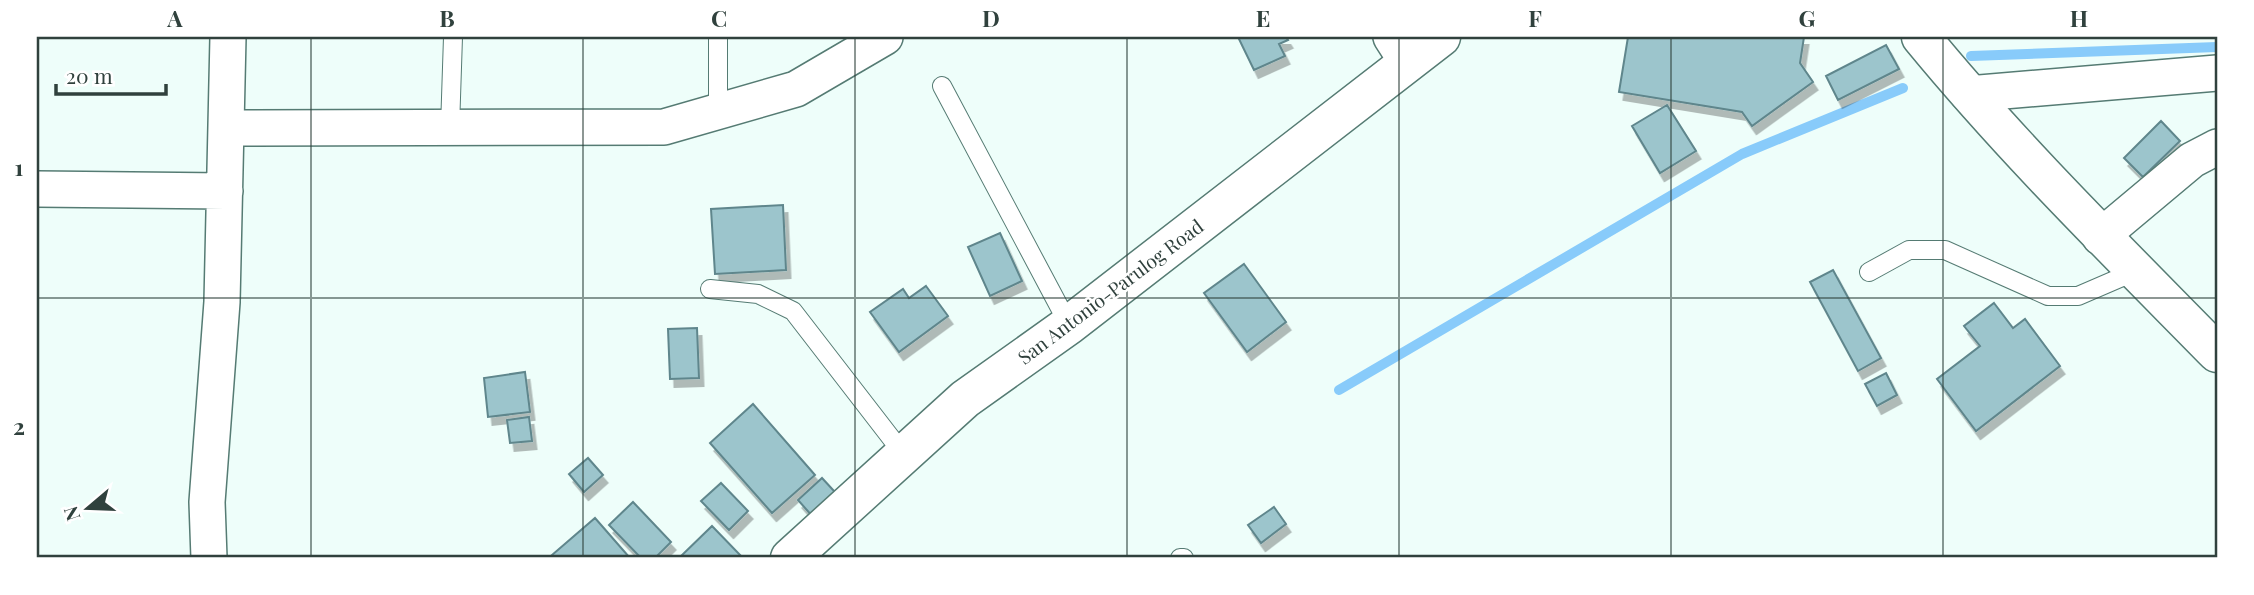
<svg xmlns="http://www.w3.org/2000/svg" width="2254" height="595" font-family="'Playfair Display',serif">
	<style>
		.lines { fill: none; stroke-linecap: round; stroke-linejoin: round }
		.stream { stroke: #88cbfa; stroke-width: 10 }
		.building { fill: #9cc5cc; stroke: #5f868c; stroke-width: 2; filter: url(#shadow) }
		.lane-casing { stroke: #557b73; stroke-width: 20 }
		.street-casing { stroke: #557b73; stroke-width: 38 }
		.secondary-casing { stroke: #557b73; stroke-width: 41 }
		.lane { stroke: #fff; stroke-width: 18 }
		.street { stroke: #fff; stroke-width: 35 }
		.secondary { stroke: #fff; stroke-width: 38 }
		.grid { fill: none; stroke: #30413d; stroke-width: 2; stroke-opacity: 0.55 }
		.labels { text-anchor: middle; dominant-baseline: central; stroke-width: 5; stroke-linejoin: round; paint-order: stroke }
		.street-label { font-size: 19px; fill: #30413d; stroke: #fff }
		.neatline { fill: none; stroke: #30413d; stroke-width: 2.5 }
		.grid-label { font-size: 23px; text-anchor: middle; font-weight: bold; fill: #30413d }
	</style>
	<defs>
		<filter id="shadow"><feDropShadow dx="4.5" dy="8" stdDeviation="0" flood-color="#0004"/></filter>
	</defs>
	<rect width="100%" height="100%" fill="#eefefa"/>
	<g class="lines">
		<path class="stream" d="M1971,56L2217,47
			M1339,390L1742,154L1903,88"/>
	</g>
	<path class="building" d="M1238,37H1286L1288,40L1279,44L1285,56L1254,70Z
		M1628,37H1804L1800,63L1813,82L1752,126L1742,112L1619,92Z
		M1886,45L1899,69L1838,100L1826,76Z
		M1667,105L1696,151L1660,173L1632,126Z
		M2161,121L2180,141L2143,177L2124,158Z
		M783,205L786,270L715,274L711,209Z
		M1000,233L1022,281L990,296L968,247Z
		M1244,264L1286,322L1247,352L1204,293Z
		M1833,270L1881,358L1858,371L1810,282Z
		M926,286L948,316L899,352L870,312L903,289L909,298Z
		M1994,303L2013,328L2025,319L2060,366L1976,431L1937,379L1980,346L1964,326Z
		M697,328L699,378L670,379L668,329Z
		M525,372L530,412L488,417L484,378Z
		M1886,373L1897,395L1877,406L1865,384Z
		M753,404L815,475L772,513L710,443Z
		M529,417L532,441L510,443L507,420Z
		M588,458L603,475L584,492L569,474Z
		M822,478L846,504L821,526L798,500Z
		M721,483L748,511L729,530L701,501Z
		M633,502L671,542L655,558H641L609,525Z
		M1274,507L1286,524L1261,543L1248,525Z
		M595,518L630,558H555L552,555Z
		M712,526L743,558H679Z"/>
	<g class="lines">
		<defs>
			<path id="lane" d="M718,37V112
				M942,86L1069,325
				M450,128L453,37
				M1869,272L1909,250H1945L2048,296H2078L2136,271
				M710,289L758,294L793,311L905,456
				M1180,558H1184"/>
			<path id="street" d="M1391,37L1407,62
				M1968,94L2217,73
				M226,128L664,127L796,89L885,37
				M37,189L225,191
				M2100,237L2192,160L2217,147
				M209,558L207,502L222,302L228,37"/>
			<path id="secondary" d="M1921,37C2013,149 2116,250 2217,353
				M790,558L965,399L1069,325L1441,37"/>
		</defs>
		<use href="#lane" class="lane-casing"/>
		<use href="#street" class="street-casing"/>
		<use href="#secondary" class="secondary-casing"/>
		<use href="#lane" class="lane"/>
		<use href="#street" class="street"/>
		<use href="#secondary" class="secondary"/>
	</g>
	<path class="grid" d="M311,37V558M583,37V558M855,37V558M1127,37V558M1399,37V558M1671,37V558M1943,37V558M37,298H2217"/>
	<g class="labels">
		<g class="street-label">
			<text transform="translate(1110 291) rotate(-37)">San Antonio-Parulog Road</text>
		</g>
	</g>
	<rect width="2254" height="595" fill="none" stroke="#ffffff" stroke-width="77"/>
	<g transform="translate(88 508) rotate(251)" stroke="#ffffff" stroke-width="5" paint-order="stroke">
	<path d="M0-5L12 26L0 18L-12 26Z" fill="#30413d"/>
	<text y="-10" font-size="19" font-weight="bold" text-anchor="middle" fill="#30413d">N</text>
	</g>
	<path d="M56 84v10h110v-10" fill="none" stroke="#30413d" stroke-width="3.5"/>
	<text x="66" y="84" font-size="21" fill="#30413d" stroke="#ffffff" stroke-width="5" paint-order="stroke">20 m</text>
	<rect x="38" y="38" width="2178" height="518" class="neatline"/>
	<g class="grid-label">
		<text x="175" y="27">A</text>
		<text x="447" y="27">B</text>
		<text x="719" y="27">C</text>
		<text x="991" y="27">D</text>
		<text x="1263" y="27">E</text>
		<text x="1535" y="27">F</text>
		<text x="1807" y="27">G</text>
		<text x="2079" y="27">H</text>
		<text x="19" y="176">1</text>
		<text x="19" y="435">2</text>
	</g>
</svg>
